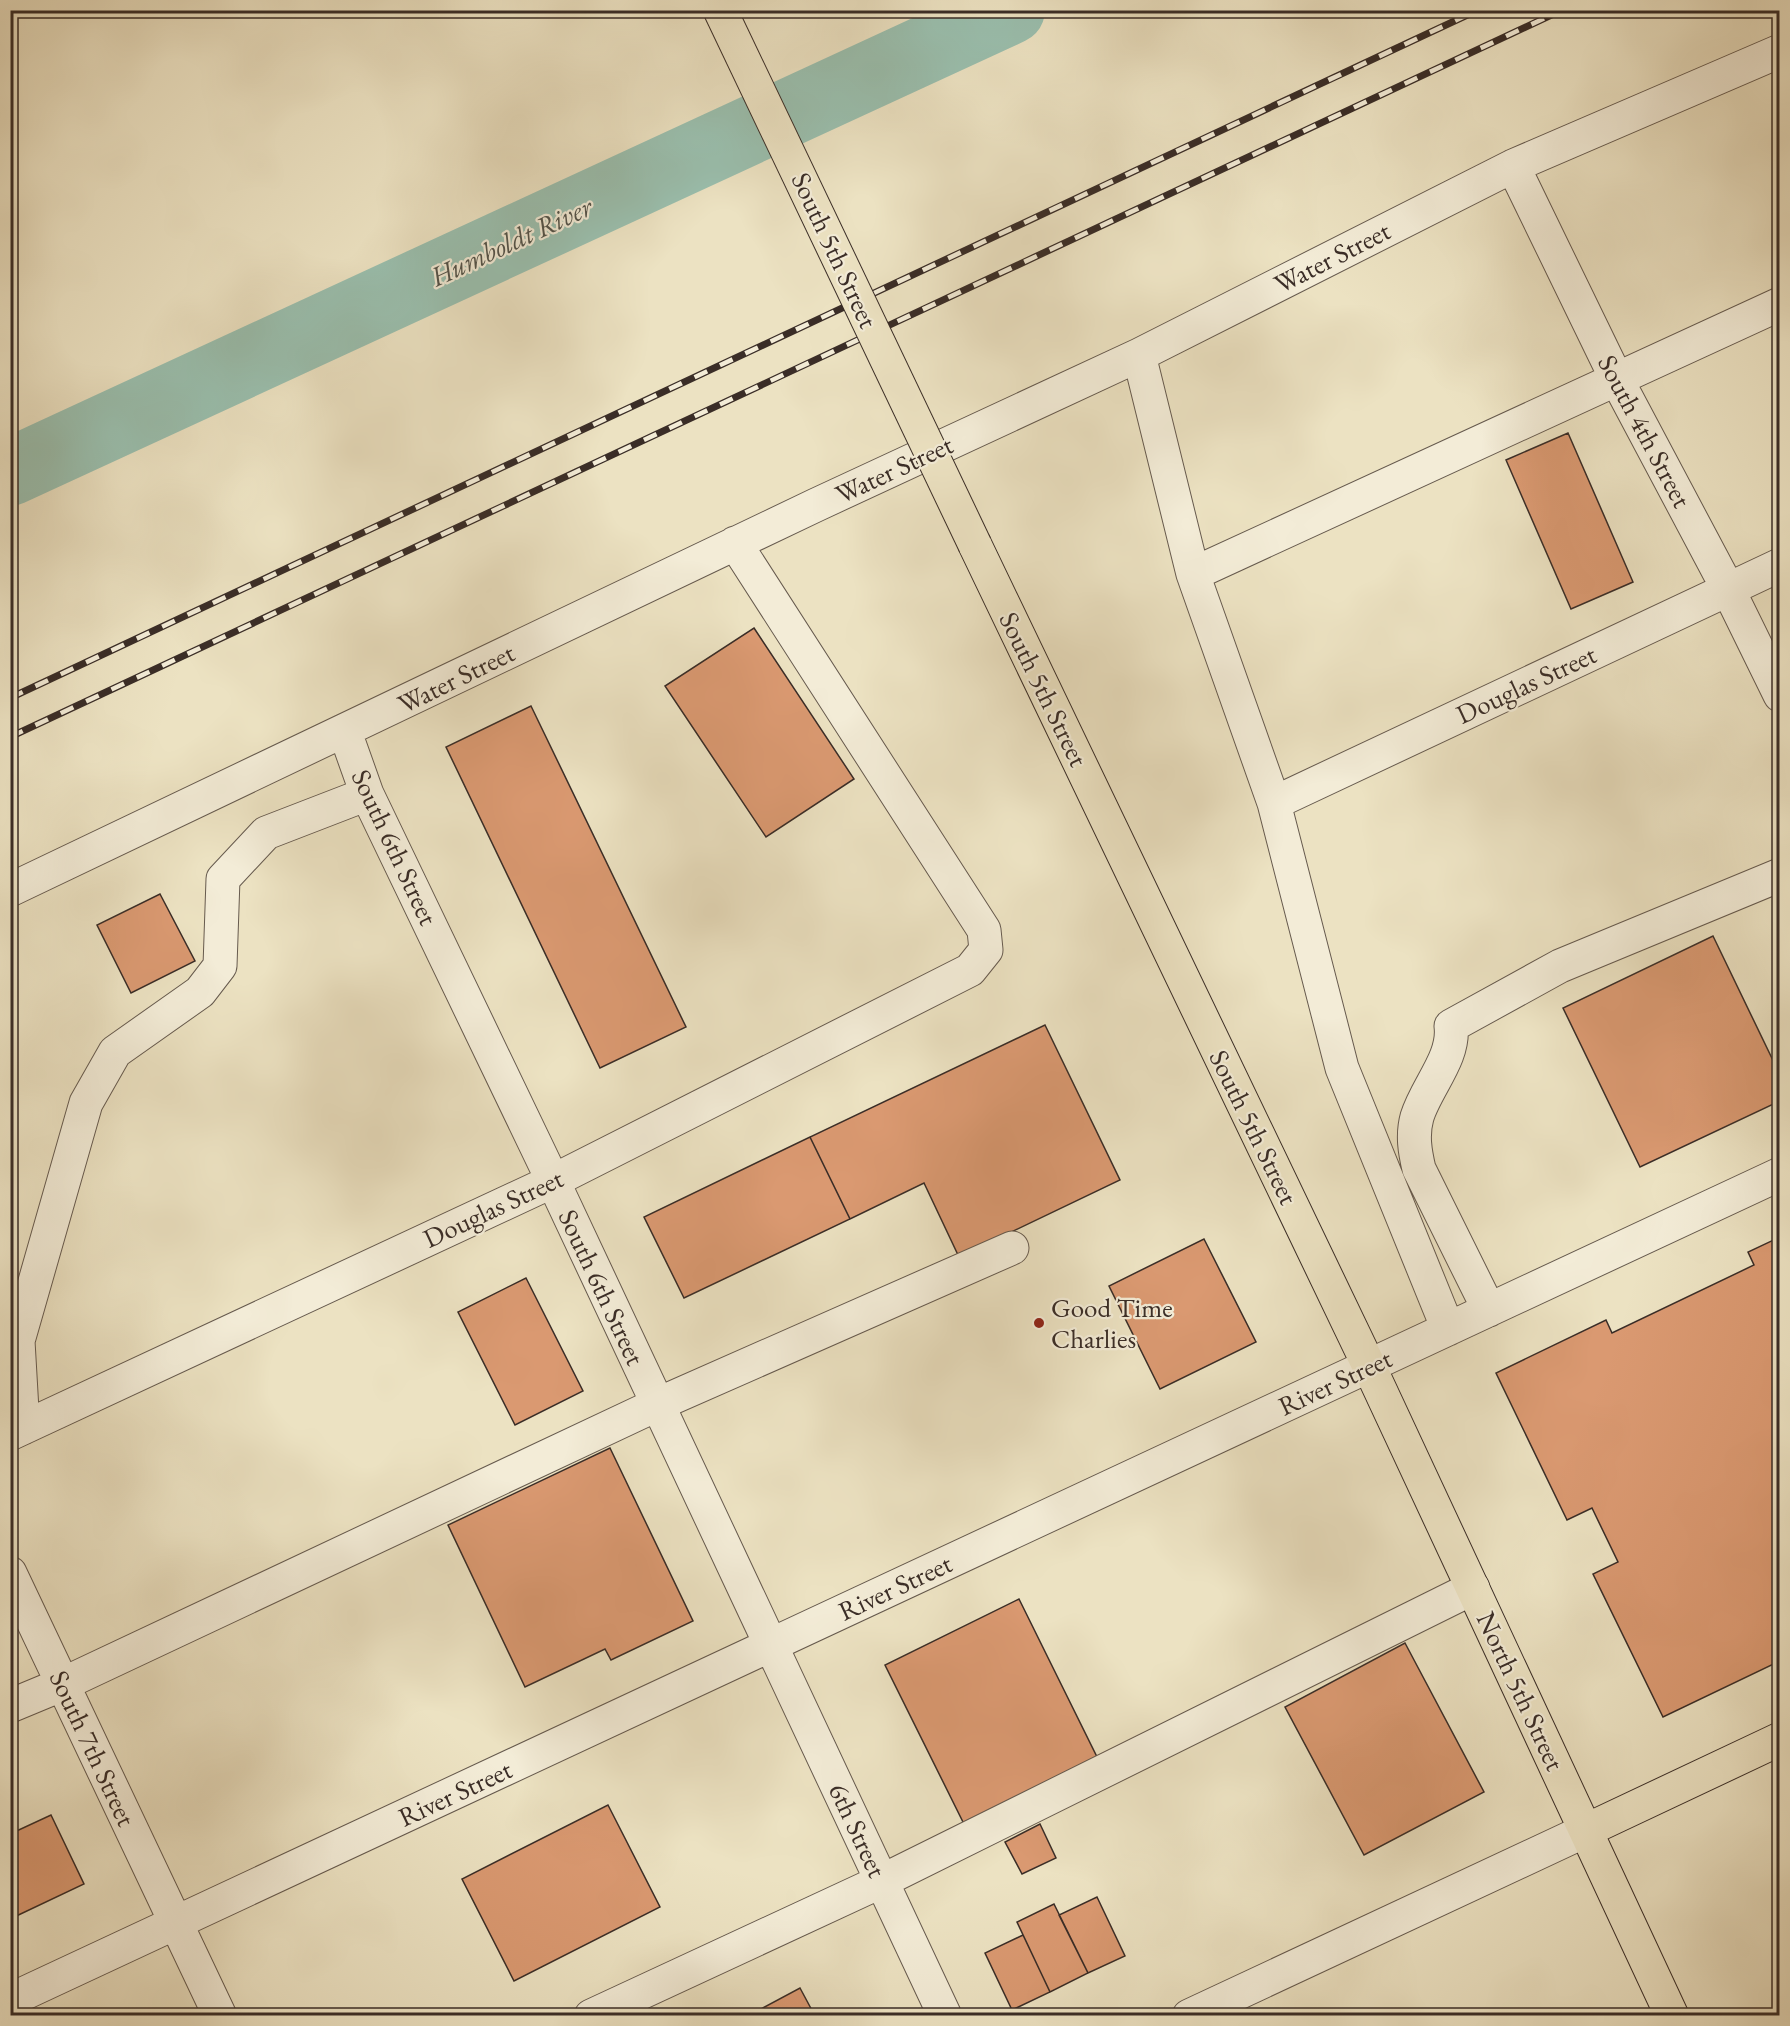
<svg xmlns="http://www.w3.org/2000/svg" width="1790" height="2026" font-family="'EB Garamond',serif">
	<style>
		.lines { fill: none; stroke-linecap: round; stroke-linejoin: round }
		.river { stroke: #9abfae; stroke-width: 68 }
		.building { fill: #da9971; stroke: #3a2d27; stroke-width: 1.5 }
		.minor-casing { stroke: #665a4e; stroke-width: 35 }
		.major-casing { stroke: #3a2d27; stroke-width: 35 }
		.minor { stroke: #f3ecd7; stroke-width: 33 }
		.major { stroke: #ece2c2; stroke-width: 33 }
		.rail-casing { stroke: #3a2d27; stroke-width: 7 }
		.rail { stroke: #f3ecd7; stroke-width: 4.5; stroke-dasharray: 14; stroke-linecap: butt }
		.major-bridge-casing { stroke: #3a2d27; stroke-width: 35; stroke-linecap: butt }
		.major-bridge { stroke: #ece2c2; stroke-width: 33 }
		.poi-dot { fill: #8f2418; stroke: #f3ecd7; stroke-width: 2 }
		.labels { text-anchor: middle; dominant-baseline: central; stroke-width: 4.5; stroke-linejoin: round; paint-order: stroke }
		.street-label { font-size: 27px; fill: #3a2d27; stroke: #f3ecd7 }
		.poi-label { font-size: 27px; fill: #3a2d27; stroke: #f3ecd7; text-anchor: start }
		.water-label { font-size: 28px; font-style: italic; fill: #525249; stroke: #f3ecd7 }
	</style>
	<rect width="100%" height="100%" fill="#ece2c2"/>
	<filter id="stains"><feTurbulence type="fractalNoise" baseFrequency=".00333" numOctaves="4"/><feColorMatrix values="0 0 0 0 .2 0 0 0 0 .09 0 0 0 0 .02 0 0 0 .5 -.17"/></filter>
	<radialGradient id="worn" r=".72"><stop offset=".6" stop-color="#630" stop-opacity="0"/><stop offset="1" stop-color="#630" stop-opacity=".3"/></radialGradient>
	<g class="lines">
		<path class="river" d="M10,472L1011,10"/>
	</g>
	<path class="building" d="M1568,433L1633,582L1571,609L1506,460Z
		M754,628L854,779L766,837L665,686Z
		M531,706L686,1027L600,1068L446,747Z
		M160,894L195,961L131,993L97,925Z
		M1713,936L1780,1075V1101L1640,1167L1563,1008Z
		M1045,1025L1120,1180L959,1257L924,1183L850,1219L810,1137Z
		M810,1137L850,1219L684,1298L644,1217Z
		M1780,1237V1661L1663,1717L1593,1574L1618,1562L1592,1508L1567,1520L1496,1373L1606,1320L1612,1333L1754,1265L1748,1252Z
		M1204,1239L1256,1342L1160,1389L1109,1286Z
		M526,1278L583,1391L515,1425L458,1312Z
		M610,1448L693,1621L611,1660L605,1649L525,1687L448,1525Z
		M1019,1599L1098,1759L964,1824L885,1665Z
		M1405,1643L1484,1792L1364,1855L1285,1707Z
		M608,1805L660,1907L514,1981L462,1879Z
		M51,1815L84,1884L10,1919V1834Z
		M1040,1824L1056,1858L1022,1874L1005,1842Z
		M1097,1897L1125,1956L1088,1973L1059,1915Z
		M1054,1904L1088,1973L1050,1992L1017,1922Z
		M1023,1935L1050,1992L1012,2010L985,1953Z
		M800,1988L815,2016H748Z"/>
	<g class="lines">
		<defs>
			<path id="minor" d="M1513,166L1616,378L1728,589L1780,695
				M1139,355L1193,574L1274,803L1342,1068L1448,1329
				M1193,574L1780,304
				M345,732L367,794L553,1181L945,2016
				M1274,803L1780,565
				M10,890L816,505L1139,355L1513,166L1780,51
				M1489,1310L1419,1169C1415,1152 1412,1135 1417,1117C1426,1087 1455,1058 1451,1026L1560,966L1780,875
				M23,1428L18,1341L86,1103L115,1052L200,992L220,966L223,879L266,833L367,794
				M10,1434L553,1181L970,970L986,950L984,930L735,543
				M10,1573L220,2016
				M10,1706L63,1684L656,1405L1012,1248
				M10,2000L1780,1174
				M591,2016L882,1881L1473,1588
				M1189,2016L1587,1830"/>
			<path id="major" d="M975,545L1369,1366L1672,2016
				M1587,1830L1780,1739"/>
		</defs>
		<use href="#minor" class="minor-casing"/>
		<use href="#major" class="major-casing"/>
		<use href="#minor" class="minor"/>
		<use href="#major" class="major"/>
		<defs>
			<path id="rail" d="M10,698L1478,10
				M10,737L1562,10"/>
		</defs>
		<use href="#rail" class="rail-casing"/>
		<use href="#rail" class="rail"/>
		<defs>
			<path id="major-bridge" d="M720,10L975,545"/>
		</defs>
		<use href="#major-bridge" class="major-bridge-casing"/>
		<use href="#major-bridge" class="major-bridge"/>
	</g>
	<circle class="poi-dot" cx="1039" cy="1323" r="6"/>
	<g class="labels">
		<g class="street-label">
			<text transform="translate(835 250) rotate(65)">South 5th Street</text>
			<text transform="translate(1332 257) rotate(-27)">Water Street</text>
			<text transform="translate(1645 431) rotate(62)">South 4th Street</text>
			<text transform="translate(894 469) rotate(-25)">Water Street</text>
			<text transform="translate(456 678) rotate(-26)">Water Street</text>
			<text transform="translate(1526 684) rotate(-25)">Douglas Street</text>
			<text transform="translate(1044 689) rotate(64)">South 5th Street</text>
			<text transform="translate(395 847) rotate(65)">South 6th Street</text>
			<text transform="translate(1254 1127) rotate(64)">South 5th Street</text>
			<text transform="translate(493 1208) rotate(-25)">Douglas Street</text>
			<text transform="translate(602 1287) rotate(65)">South 6th Street</text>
			<text transform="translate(1335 1382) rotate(-25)">River Street</text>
			<text transform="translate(895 1587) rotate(-25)">River Street</text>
			<text transform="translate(1521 1691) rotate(65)">North 5th Street</text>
			<text transform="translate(93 1748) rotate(65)">South 7th Street</text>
			<text transform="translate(455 1793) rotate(-25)">River Street</text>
			<text transform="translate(858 1830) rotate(65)">6th Street</text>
		</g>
		<g class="poi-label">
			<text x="1051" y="1307">Good Time<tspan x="1051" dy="31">Charlies</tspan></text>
		</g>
		<g class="water-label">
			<text transform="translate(511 241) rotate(-25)">Humboldt River</text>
		</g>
	</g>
	<rect width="1790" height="2026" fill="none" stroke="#ece2c2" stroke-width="36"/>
	<rect x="12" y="12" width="1766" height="2002" fill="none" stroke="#3a2d27" stroke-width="3"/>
	<rect x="18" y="18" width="1754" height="1990" fill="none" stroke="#3a2d27" stroke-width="1.5"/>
	<rect width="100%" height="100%" filter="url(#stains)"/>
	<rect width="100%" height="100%" fill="url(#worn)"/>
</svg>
